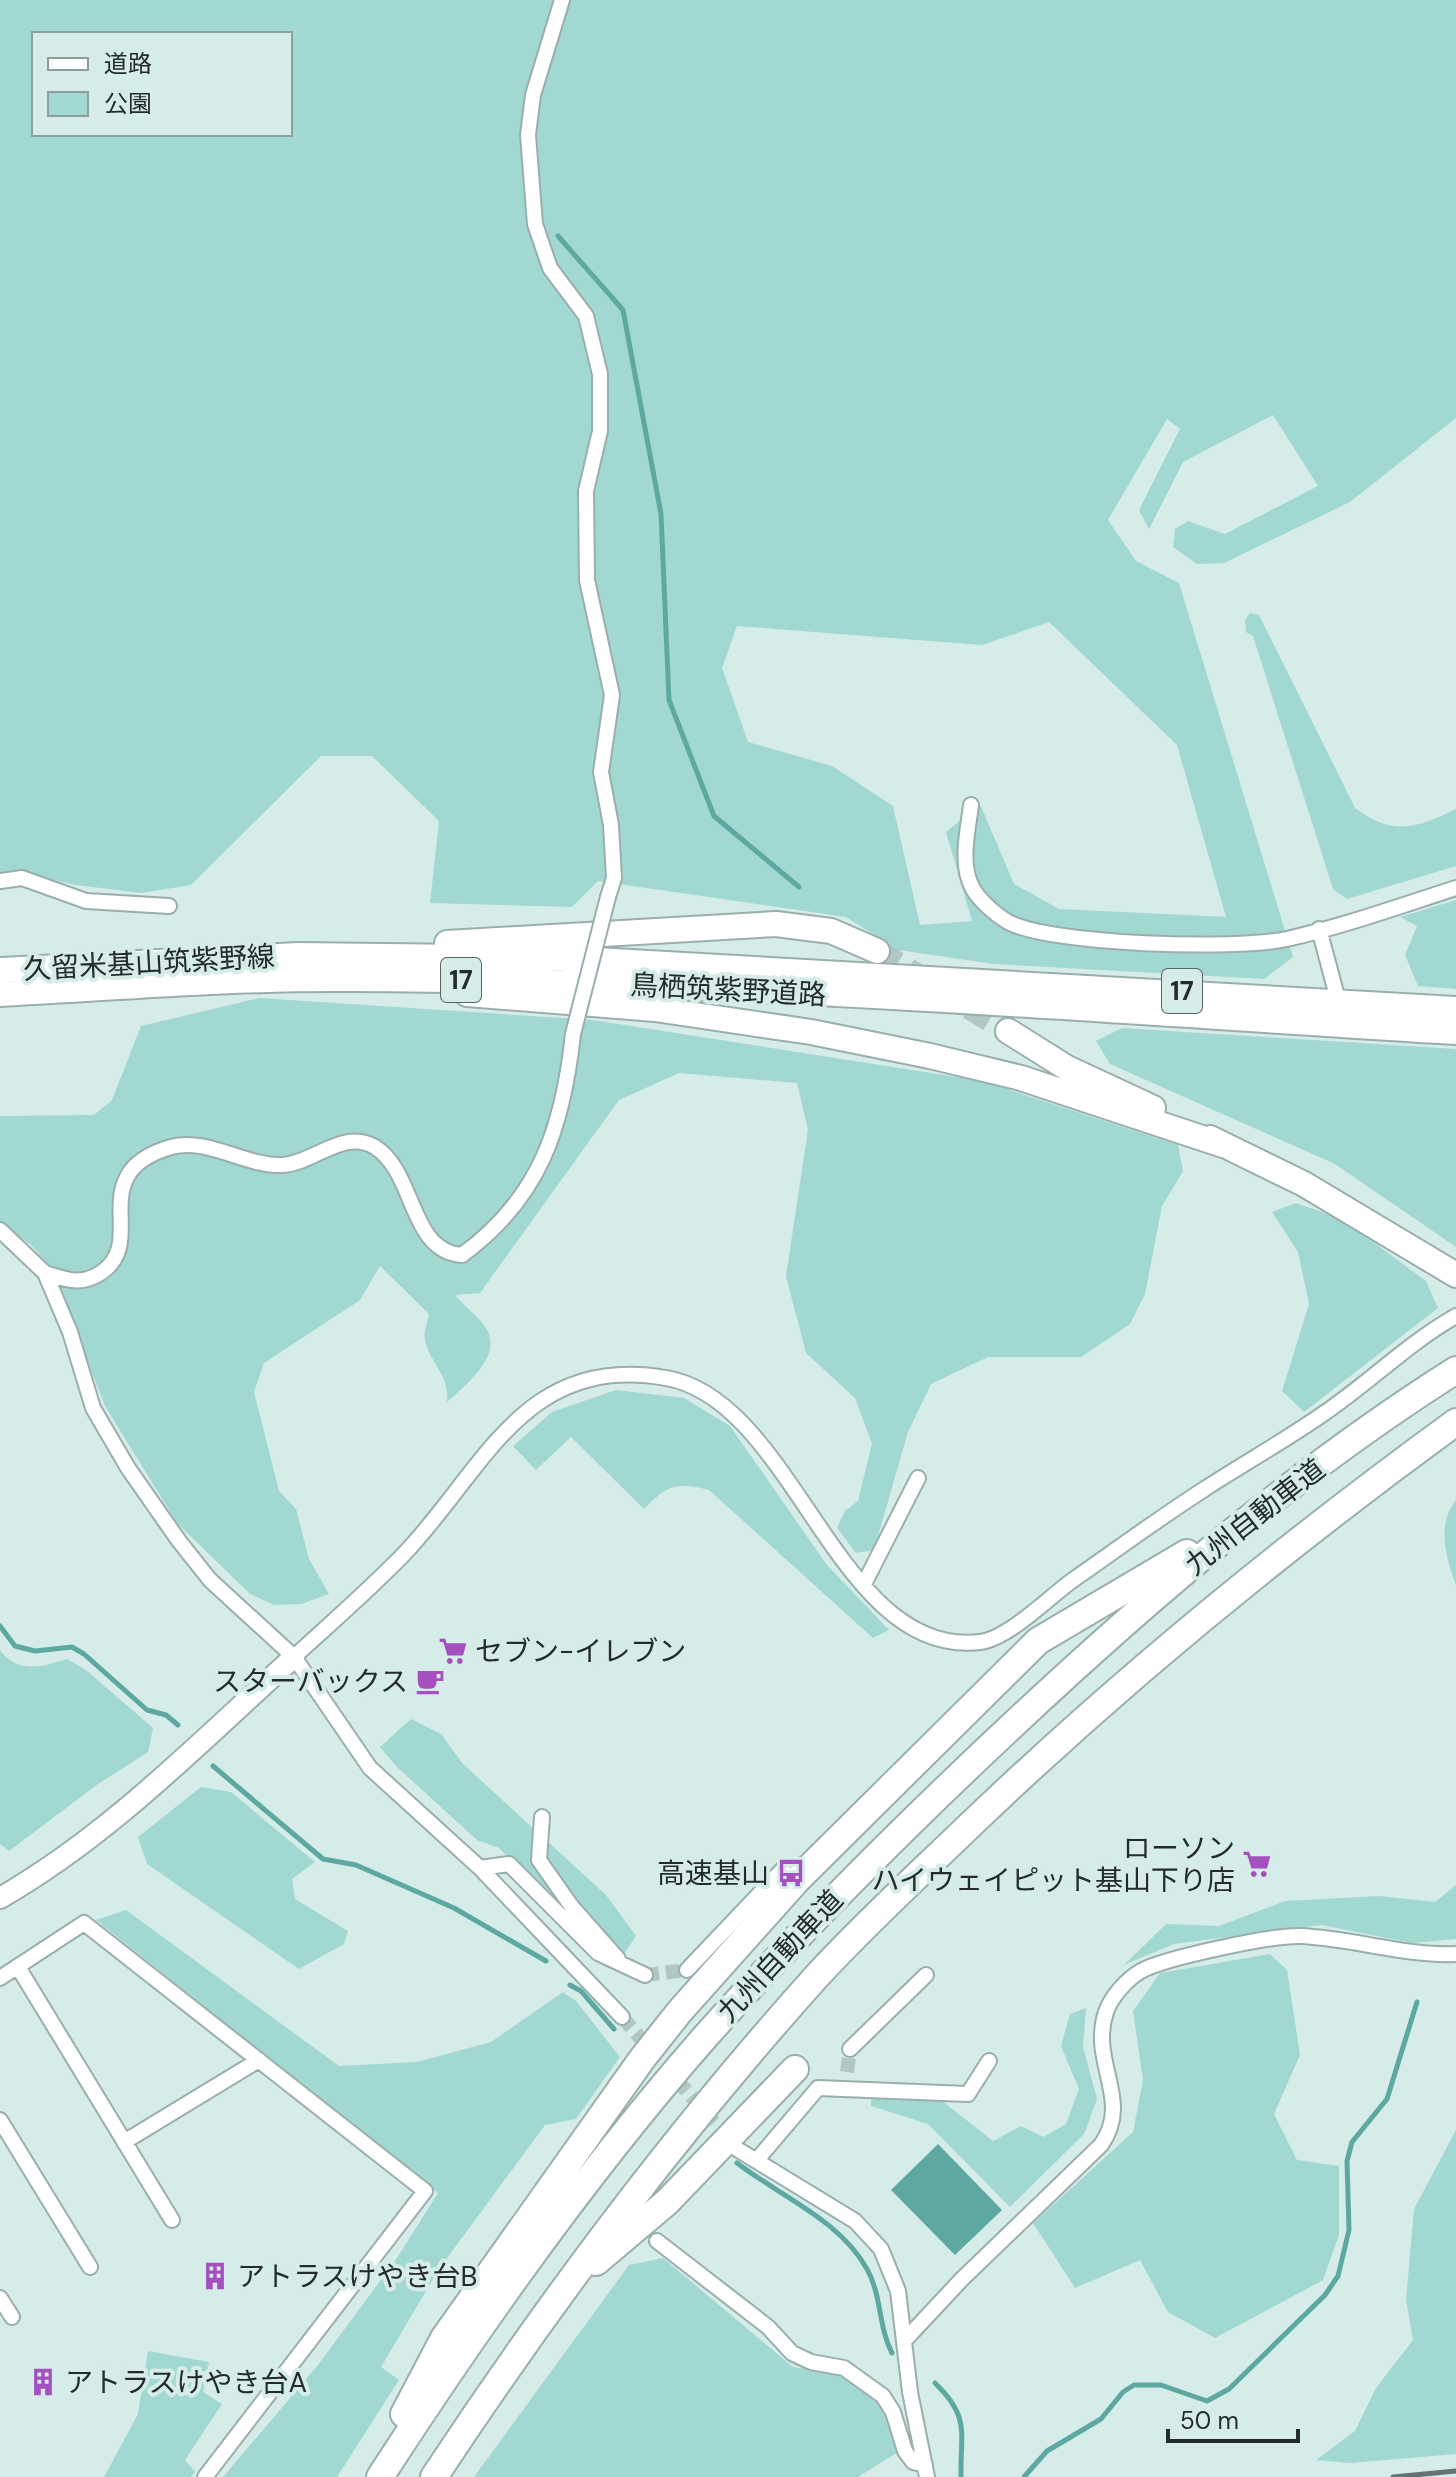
<svg xmlns="http://www.w3.org/2000/svg" width="1456" height="2477" font-family="'DM Sans','Noto Sans JP',sans-serif">
	<style>
		.green { fill: #a2d8d2; fill-rule: evenodd }
		.water { fill: #5da9a1 }
		.lines { fill: none; stroke-linecap: round; stroke-linejoin: round }
		.stream { stroke: #5da9a1; stroke-width: 5 }
		.street-tunnel { stroke: #b2c6c3; stroke-width: 14; stroke-dasharray: 14 7; stroke-linecap: butt }
		.primary-tunnel { stroke: #b2c6c3; stroke-width: 24; stroke-dasharray: 24 12; stroke-linecap: butt }
		.street-casing { stroke: #9aafad; stroke-width: 18 }
		.secondary-casing { stroke: #9aafad; stroke-width: 24 }
		.primary-casing { stroke: #9aafad; stroke-width: 28 }
		.highway-casing { stroke: #9aafad; stroke-width: 30 }
		.street { stroke: #fff; stroke-width: 14 }
		.secondary { stroke: #fff; stroke-width: 20 }
		.primary { stroke: #fff; stroke-width: 24 }
		.highway { stroke: #fff; stroke-width: 26 }
		.rail { stroke: #657371; stroke-width: 5 }
		.street-bridge-casing { stroke: #9aafad; stroke-width: 18; stroke-linecap: butt }
		.street-bridge { stroke: #fff; stroke-width: 14 }
		.labels { text-anchor: middle; dominant-baseline: central; stroke-width: 8; stroke-linejoin: round; paint-order: stroke }
		.shield { fill: #d6ece9; stroke: #596664; stroke-width: 2 }
		.shield-label { font-size: 26px; font-weight: bold; fill: #232c2b }
		.street-label { font-size: 28px; fill: #232c2b; stroke: #d6ece9 }
		.poi-label { font-size: 28px; fill: #232c2b; stroke: #d6ece9; text-anchor: start }
	</style>
	<rect width="100%" height="100%" fill="#d6ece9"/>
	<path class="green" d="M0,0H1456V418L1350,502L1224,563L1197,564L1173,547L1175,529L1188,521L1225,534L1318,486L1273,415L1183,462L1149,529L1139,510L1180,429L1167,419L1108,520L1136,561L1179,583L1293,957L1264,979L994,964L898,950L846,917L598,881L572,907L430,903L439,821L372,756H321L191,885L141,893L76,885L14,871L0,873ZM34,34H290V134H34ZM1049,622L1177,745L1226,917L1059,909L1014,884L980,804L946,832L972,921L920,925L893,806L832,766L748,742L722,668L737,626L982,645Z
		M1250,613L1259,615L1355,808C1393,836 1415,829 1456,809V866L1347,899L1333,889L1253,636L1246,632L1245,620Z
		M1456,900V989L1418,986L1405,955L1417,926L1400,917Z
		M259,998L593,1020L982,1081L1178,1145L1183,1171L1162,1206L1145,1294L1130,1324L1081,1357H988L931,1384L908,1432L874,1550L856,1553L837,1528L845,1511L858,1501L872,1444L855,1398L806,1353L786,1276L808,1130L797,1083L679,1073L619,1100L480,1293L455,1295C464,1306 478,1316 486,1328C504,1356 464,1386 447,1402C450,1375 430,1364 425,1340C423,1333 428,1321 429,1314L380,1266L360,1300L264,1363L254,1392L279,1491L296,1509L309,1559L329,1594L301,1604L274,1605L250,1594L177,1523L105,1406L51,1267L31,1245L0,1222V1116L94,1115L112,1100L141,1026Z
		M1122,1028L1456,1049V1247L1335,1164L1110,1064L1096,1041Z
		M1296,1203L1342,1219L1426,1281L1438,1308L1304,1412L1282,1391L1309,1304L1298,1252L1272,1212Z
		M616,1390L684,1398L730,1426L827,1565L889,1630L873,1638L709,1490C676,1482 667,1485 644,1509L571,1437L536,1470L513,1446L552,1412Z
		M1456,1500V1585C1446,1557 1436,1526 1456,1500Z
		M0,1650C17,1674 43,1667 67,1659L86,1670L153,1728L148,1752L98,1784L9,1851L0,1844Z
		M411,1719L441,1734L462,1763L606,1895L636,1936L623,1956L584,1932L499,1848L477,1840L397,1767L380,1747Z
		M201,1787L231,1792L315,1862L292,1879L295,1899L348,1931L344,1944L299,1969L147,1864L138,1837Z
		M1456,1885V1939L1412,1943L1322,1925L1174,1944L1124,1965L1166,1924L1219,1926L1285,1901L1379,1896L1435,1902Z
		M126,1910L339,2066L417,2062L491,2042L563,1992L576,2001L620,2057L576,2119L545,2125L439,2269L381,2367L399,2380L337,2477H223L318,2365L397,2258L438,2193L96,1920Z
		M1270,1954L1287,1970L1300,2055L1274,2114L1297,2160L1339,2166V2235L1323,2280L1215,2338L1168,2312L1140,2260L1075,2288L1033,2223L1133,2132L1143,2080L1133,2011L1160,1973Z
		M1086,2008L1083,2047L1097,2099L1084,2134L1010,2207L928,2124L871,2106L872,2085L941,2100L993,2141L1021,2126L1043,2137L1066,2124L1079,2089L1061,2046L1070,2014Z
		M1456,2130V2454L1350,2463L1316,2460L1355,2431L1376,2388L1413,2340L1406,2300L1414,2209Z
		M663,2258L793,2367L841,2374L882,2403L898,2452L858,2477H474L629,2265Z
		M148,2351L209,2362L203,2392L222,2404L185,2460L195,2472L191,2477H104L138,2414Z"/>
	<path class="water" d="M938,2144L1002,2210L955,2255L891,2190Z"/>
	<g class="lines">
		<path class="stream" d="M558,236L623,310L661,514L669,700L714,816L799,887
			M0,1626L15,1646L35,1651L72,1647L84,1654L147,1710L166,1715L178,1725
			M213,1766L323,1859L356,1865L454,1908L546,1961
			M570,1985L581,1991L614,2029
			M737,2163C780,2196 840,2220 867,2269C882,2296 878,2326 892,2353
			M935,2383C971,2418 960,2432 961,2477
			M1024,2477L1047,2451L1101,2419L1123,2392L1134,2385H1161L1207,2401L1229,2389L1325,2295L1338,2276L1349,2230L1347,2161L1352,2142L1387,2099L1417,2002"/>
		<path class="street-tunnel" d="M645,1975L687,1970
			M622,2017L732,2143
			M847,2072L850,2049"/>
		<path class="primary-tunnel" d="M877,951L1008,1031"/>
		<defs>
			<path id="street" d="M562,0L533,95L528,135L535,224L550,268L586,316L600,374V431L586,491L587,580L612,695L601,772L611,825L614,878L608,897
				M971,805C968,831 959,864 973,889C980,901 996,915 1008,922C1052,945 1236,950 1287,939C1344,926 1400,906 1456,888
				M0,881L22,878L86,901L169,906
				M1319,929L1338,1000
				M0,1230L45,1273L70,1332L93,1408L128,1468L179,1541L210,1580L294,1657L370,1768L480,1868L622,2017
				M45,1273C67,1280 82,1286 102,1272C136,1248 110,1208 127,1177C135,1161 154,1152 171,1147C207,1137 247,1167 283,1165C314,1163 344,1128 375,1147C416,1173 409,1251 462,1255C540,1198 563,1127 573,1034
				M864,1584L918,1478
				M294,1657C331,1623 369,1590 404,1554C485,1469 524,1353 666,1378C795,1400 837,1659 980,1642C1008,1639 1049,1597 1073,1580C1116,1550 1158,1519 1203,1490C1243,1464 1284,1441 1323,1414C1369,1383 1408,1343 1456,1316
				M542,1817L539,1860L572,1907L618,1959
				M480,1868L509,1864L598,1953L645,1975
				M18,1967L172,2220
				M687,1970L783,1869
				M0,1978L84,1923L425,2191L205,2477
				M850,2049L926,1975
				M0,2120L90,2267
				M124,2142L259,2060
				M737,2149L855,2221L881,2249L898,2291L910,2392L927,2477
				M756,2161L818,2088L968,2094L989,2061
				M657,2241L768,2327L792,2353L811,2362L844,2368L883,2396L893,2412L905,2451L913,2462L925,2465
				M0,2298L12,2317
				M905,2340L961,2280L1101,2145C1133,2100 1089,2062 1106,2012C1111,1997 1127,1979 1141,1971C1164,1958 1273,1935 1300,1936C1353,1938 1403,1956 1456,1954"/>
			<path id="secondary" d="M0,1898C110,1835 200,1742 294,1657"/>
			<path id="primary" d="M447,943L776,924L831,931L877,951
				M0,970L298,955L560,958L1456,1009
				M0,994C117,988 234,978 351,979C720,980 1088,1010 1456,1032
				M467,994L655,1009L811,1032L930,1056L1021,1078L1223,1145
				M1008,1031L1067,1068L1153,1108
				M1210,1138L1304,1184L1456,1275"/>
			<path id="highway" d="M596,2262L667,2202L795,2069
				M404,2414L444,2338L642,2059L680,2011L797,1880L1038,1641L1187,1553
				M380,2477C479,2324 585,2174 705,2037C804,1926 909,1822 1017,1721C1154,1593 1298,1470 1456,1370
				M434,2477C550,2301 676,2133 817,1976C864,1925 915,1878 965,1830C1119,1682 1283,1548 1456,1422"/>
		</defs>
		<use href="#street" class="street-casing"/>
		<use href="#secondary" class="secondary-casing"/>
		<use href="#primary" class="primary-casing"/>
		<use href="#highway" class="highway-casing"/>
		<use href="#street" class="street"/>
		<use href="#secondary" class="secondary"/>
		<use href="#primary" class="primary"/>
		<use href="#highway" class="highway"/>
		<path class="rail" d="M1393,2477L1456,2471"/>
		<defs>
			<path id="street-bridge" d="M573,1034L608,897"/>
		</defs>
		<use href="#street-bridge" class="street-bridge-casing"/>
		<use href="#street-bridge" class="street-bridge"/>
	</g>
	<defs>
		<symbol id="supermarket-bare" viewBox="-9 -9 18 18"><path d="M-6-5.5h2.5l.6 2H6L4.5 2H-2.5L-4.4-4H-6ZM-1.5 3.2a1.3 1.3 0 1 0 .1 0ZM3 3.2a1.3 1.3 0 1 0 .1 0Z" fill="#a450bf" stroke="#d6ece9" stroke-width="2.5" paint-order="stroke"/></symbol>
		<symbol id="cafe-bare" viewBox="-9 -9 18 18"><path d="M-5.5-4.5H6V0H3Q3 3.5 0 3.5H-2.5Q-5.5 3.5-5.5 0ZM3-3.2v2h1.7v-2ZM-6 4.5H4V6H-6Z" fill="#a450bf" stroke="#d6ece9" stroke-width="2.5" paint-order="stroke"/></symbol>
		<symbol id="bus-bare" viewBox="-9 -9 18 18"><path d="M-5-6H5V4H4V6H2V4H-2V6H-4V4H-5ZM-3.5-4V0h7V-4ZM-3.5 1.2v1.5H-2V1.2ZM2 1.2v1.5H3.5V1.2Z" fill="#a450bf" stroke="#d6ece9" stroke-width="2.5" paint-order="stroke"/></symbol>
		<symbol id="building-bare" viewBox="-9 -9 18 18"><path d="M-4-6H4V6H1V3H-1V6H-4ZM-2.5-4.3h1.7v1.8h-1.7ZM.8-4.3h1.7v1.8H.8ZM-2.5-1h1.7V.8h-1.7ZM.8-1h1.7V.8H.8Z" fill="#a450bf" stroke="#d6ece9" stroke-width="2.5" paint-order="stroke"/></symbol>
	</defs>
	<g fill-rule="evenodd">
		<use href="#supermarket-bare" x="433" y="1631" width="40" height="40"/>
		<use href="#cafe-bare" x="410" y="1661" width="40" height="40"/>
		<use href="#supermarket-bare" x="1237" y="1844" width="40" height="40"/>
		<use href="#bus-bare" x="771" y="1853" width="40" height="40"/>
		<use href="#building-bare" x="195" y="2256" width="40" height="40"/>
		<use href="#building-bare" x="23" y="2362" width="40" height="40"/>
	</g>
	<g class="labels">
		<g class="shield">
			<rect x="441" y="958" width="40" height="44" rx="6"/>
			<rect x="1162" y="969" width="40" height="44" rx="6"/>
		</g>
		<g class="shield-label">
			<text x="461" y="980">17</text>
			<text x="1182" y="991">17</text>
		</g>
		<g class="street-label">
			<text transform="translate(149 963) rotate(-3)">久留米基山筑紫野線</text>
			<text transform="translate(728 990) rotate(3)">鳥栖筑紫野道路</text>
			<text transform="translate(1255 1517) rotate(-38)">九州自動車道</text>
			<text transform="translate(780 1956) rotate(-47)">九州自動車道</text>
		</g>
		<g class="poi-label">
			<text x="475" y="1651">セブン-イレブン</text>
			<text x="408" y="1681" text-anchor="end">スターバックス</text>
			<text x="1235" y="1848" text-anchor="end">ローソン<tspan x="1235" dy="32">ハイウェイピット基山下り店</tspan></text>
			<text x="769" y="1873" text-anchor="end">高速基山</text>
			<text x="237" y="2276">アトラスけやき台B</text>
			<text x="65" y="2382">アトラスけやき台A</text>
		</g>
	</g>
	<rect x="32" y="32" width="260" height="104" fill="#d6ece9" stroke="#8e9f9d" stroke-width="2"/>
	<rect x="48" y="58" width="40" height="12" fill="#ffffff" stroke="#8e9f9d" stroke-width="2"/>
	<text x="104" y="72" font-size="24" fill="#232c2b">道路</text>
	<rect x="48" y="92" width="40" height="24" fill="#a2d8d2" stroke="#8e9f9d" stroke-width="2"/>
	<text x="104" y="112" font-size="24" fill="#232c2b">公園</text>
	<path d="M1168 2429v12h130v-12" fill="none" stroke="#232c2b" stroke-width="4"/>
	<text x="1180" y="2429" font-size="24" fill="#232c2b" stroke="#d6ece9" stroke-width="6" paint-order="stroke">50 m</text>
</svg>
